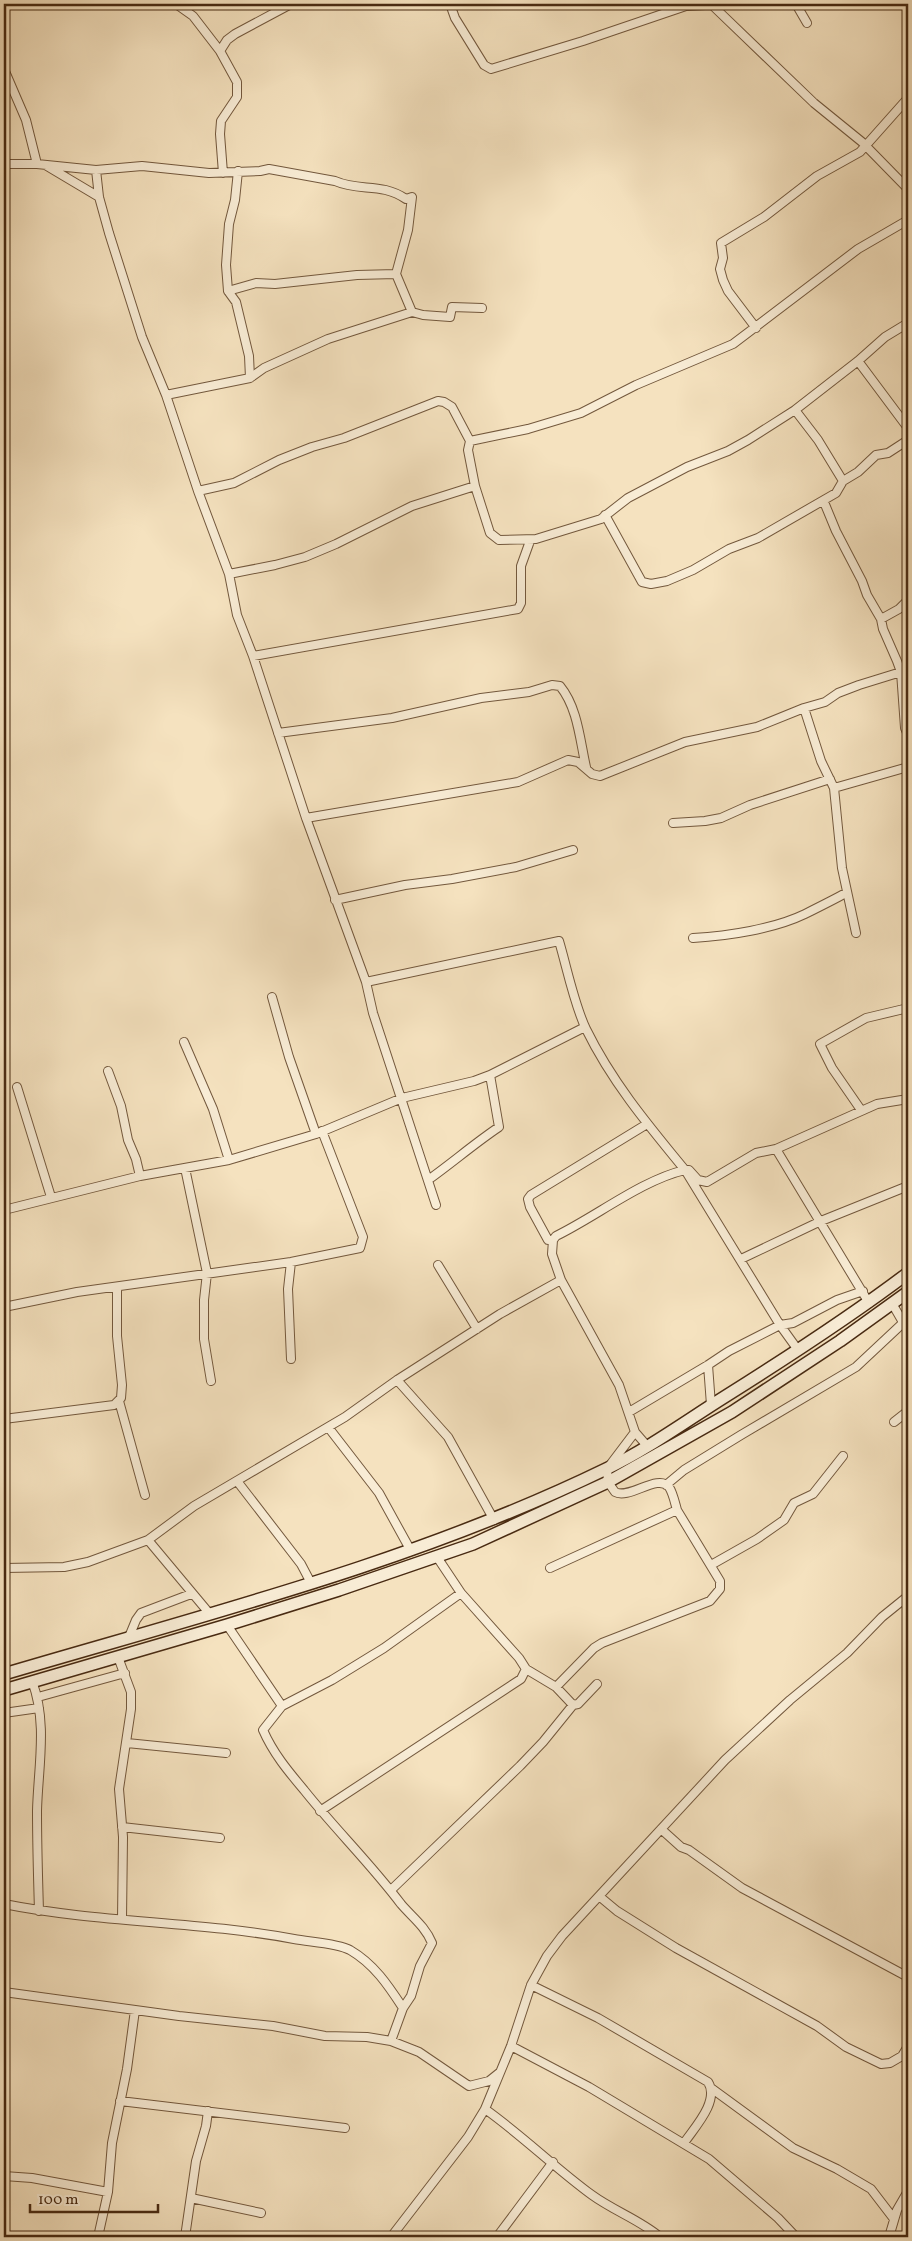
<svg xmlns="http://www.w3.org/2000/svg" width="912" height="2241" font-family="Vollkorn,serif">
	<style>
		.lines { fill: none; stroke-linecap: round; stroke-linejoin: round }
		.minor-casing { stroke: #73583d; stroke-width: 10 }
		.secondary-casing { stroke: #482a12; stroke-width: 14 }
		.minor { stroke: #f8ecd5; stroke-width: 8 }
		.secondary { stroke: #f8ecd5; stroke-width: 11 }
	</style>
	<rect width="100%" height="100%" fill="#f5e2bf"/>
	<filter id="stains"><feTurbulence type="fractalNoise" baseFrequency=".004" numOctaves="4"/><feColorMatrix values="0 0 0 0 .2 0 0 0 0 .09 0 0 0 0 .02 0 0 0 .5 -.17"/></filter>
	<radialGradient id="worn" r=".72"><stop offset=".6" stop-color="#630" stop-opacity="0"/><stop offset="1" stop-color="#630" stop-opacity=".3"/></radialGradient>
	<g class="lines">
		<defs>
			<path id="minor" d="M176,4L193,16L220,51L237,82V97L221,121L220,134L223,173
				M450,4L455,18L484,65L491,69L583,41L686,6L712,5
				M711,4L814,103L862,142L908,189
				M796,4L807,23
				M220,51L227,40L235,34L291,4
				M4,69L26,120L37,164
				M4,164H37L96,170L142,166L209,173L260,171L269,169L335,181C360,192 381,182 406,199L412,197L408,230L396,274L412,312
				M47,166L99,197
				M96,170L99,197L109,233L142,337L166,395L198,491L229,574L237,615L253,656L306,818L366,982L373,1013L436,1205
				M238,171L235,200L229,224L226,265L228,291L236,302L249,356L250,378
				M228,291L256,283L275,284L357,275L396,274
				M756,328L728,291L723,280L720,269L723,258L721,243L764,217L817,176L860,152L908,98
				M858,361L908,428
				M166,395L250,378L264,368L328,339L412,312L423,315L450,317L452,307L482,308
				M795,410L818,440L843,481
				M470,441L528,429L581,413L636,385L733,344L858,249L908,220
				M198,491L234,483L279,460L312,447L344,438L438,401L444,402L452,407L470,441L468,450L475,486L490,533L499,540L536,539L601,519L628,498L687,467L728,451L748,440L795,410L858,361L885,337L908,323
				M824,502L836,531L862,581L867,595L881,619L883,629L897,661L901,672L905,728L908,735
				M605,515L642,582L651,584L667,581L693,570L729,549L758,538L836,493L843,481L858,472L876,455L888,453L908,440
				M229,574L275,565L305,557L336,544L412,506L475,486
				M881,619L899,609L908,600
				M253,656L518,609L521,603V566L530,541
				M804,708L821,761L834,788L842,868L856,933
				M278,733L392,718L481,698L529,692L552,685L560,686C578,708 580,741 586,767
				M834,788L908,767
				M306,818L518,782L568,760L578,762L592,774L600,776L685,742L757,727L804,708L825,702L838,693L859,685L901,672
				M673,823L705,821L721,818L750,805L830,779
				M335,900L405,885L452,879L516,867L573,850
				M693,938C728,936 774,929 805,914C819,907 833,900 846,893
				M366,982L559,941C567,968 574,1004 586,1029C612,1082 648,1125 685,1170C642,1180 597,1216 556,1236L553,1240L552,1254L561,1280L619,1385L635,1432L648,1447
				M272,997L289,1057L316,1134
				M184,1042L213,1109L229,1160
				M108,1071L121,1106L128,1140L136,1159L140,1176
				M17,1087L51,1197
				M861,1110L832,1068L820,1044L866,1018L908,1008
				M776,1149L869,1303
				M185,1168L207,1273L204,1300V1339L211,1381
				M428,1180C452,1163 475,1143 499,1127L490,1075
				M4,1210L140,1176L229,1160L316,1134L402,1098L474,1081L490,1075L585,1027
				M553,1240H548L530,1207L528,1199L531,1195L647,1124
				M741,1259L821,1221L908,1186
				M438,1265L477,1329
				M893,1305L908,1331
				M4,1307L77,1292L291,1262L360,1248L363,1237L322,1131
				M798,1350L780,1325L685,1170H689L698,1180L707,1182L756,1153L776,1149L877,1104L908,1099
				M291,1359L288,1289L291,1262
				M397,1380L448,1437L494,1520
				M119,1401L145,1495
				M711,1405L708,1365L729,1351L780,1325L793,1323L837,1300L863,1291
				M629,1412L708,1365
				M4,1419L114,1405L121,1398L122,1385L117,1336V1288
				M894,1422L908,1411
				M328,1427L379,1493L411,1551
				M635,1432L607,1469L608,1482L615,1492C629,1500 658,1473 669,1487C673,1493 675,1503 677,1510
				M237,1481L301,1564L311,1583
				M666,1485L684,1470L741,1435L856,1367L903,1323
				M148,1540L209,1613
				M437,1557L461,1593
				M711,1565L757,1539L784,1520L794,1503L813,1494L843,1456
				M4,1568L64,1567L88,1562L148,1540L194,1506L345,1417L397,1380L500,1314L561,1280
				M550,1568L677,1510L720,1581V1589L710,1601L602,1643L594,1648L556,1687
				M227,1625L282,1706
				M129,1637L136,1620L141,1613L191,1594
				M118,1657L131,1692V1709L119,1789L123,1837L122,1919
				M526,1669L556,1687L573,1705
				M32,1681C48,1723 38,1768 37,1811C37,1844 38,1878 39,1911
				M38,1697L125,1673
				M4,1713L39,1708
				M127,1743L226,1753
				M320,1811L521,1679L526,1669L519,1658L461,1593L384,1648L332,1680L282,1706L263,1730C273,1753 288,1771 304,1790C335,1829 371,1864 401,1904C412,1917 425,1926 432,1943L420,1966L411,1996L403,2008L391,2041
				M122,1827L220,1838
				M661,1829L681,1847L689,1850L742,1888L908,1977
				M391,1890L520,1766L543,1742L573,1705L578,1704L597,1684
				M599,1896L617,1911L676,1948L817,2026L846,2047L881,2064L890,2063L902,2056L908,2046
				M4,1904C99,1923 198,1921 294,1939C309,1942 337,1943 350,1950C374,1964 388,1985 403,2008
				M531,1985L598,2018L708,2082C720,2101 694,2128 684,2143
				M4,1992L179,2016L273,2026L325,2036L367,2037L391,2041L419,2052L469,2086L489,2081L499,2073
				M511,2046L589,2087L709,2159L778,2218L796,2237
				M711,2088L793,2148L837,2169L871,2189L894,2219
				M120,2101L345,2128
				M485,2109C523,2136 555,2168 592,2195C614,2211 640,2220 660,2237
				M4,2176L32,2178L108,2192
				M191,2198L261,2213
				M98,2237L108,2192L112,2143L127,2069L135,2010
				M185,2237L196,2161L206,2126L208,2111
				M391,2237L468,2137L485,2109L511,2046L531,1985L547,1956L562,1936L725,1760L790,1700L847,1653L882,1617L908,1596
				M497,2237L553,2162
				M889,2237L897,2210L908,2191"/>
			<path id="secondary" d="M4,1674C207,1614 415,1562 606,1469C648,1449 686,1421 726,1396C788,1357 850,1317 908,1273
				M4,1690L227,1625L339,1590L473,1544L608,1482L732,1412L840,1341L908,1292"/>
		</defs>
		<use href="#minor" class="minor-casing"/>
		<use href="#secondary" class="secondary-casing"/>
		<use href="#minor" class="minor"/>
		<use href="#secondary" class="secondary"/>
	</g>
	<rect width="912" height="2241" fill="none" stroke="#f5e2bf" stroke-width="20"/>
	<rect x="5" y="5" width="902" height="2231" fill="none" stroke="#482a12" stroke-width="2.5"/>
	<rect x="10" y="10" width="892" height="2221" fill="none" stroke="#482a12"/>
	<path d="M30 2204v8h128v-8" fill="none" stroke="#482a12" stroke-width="2.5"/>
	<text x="38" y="2204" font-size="15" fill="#482a12" stroke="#f8ecd5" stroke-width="4" paint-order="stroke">100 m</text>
	<rect width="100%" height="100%" filter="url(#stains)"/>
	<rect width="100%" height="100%" fill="url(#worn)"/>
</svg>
